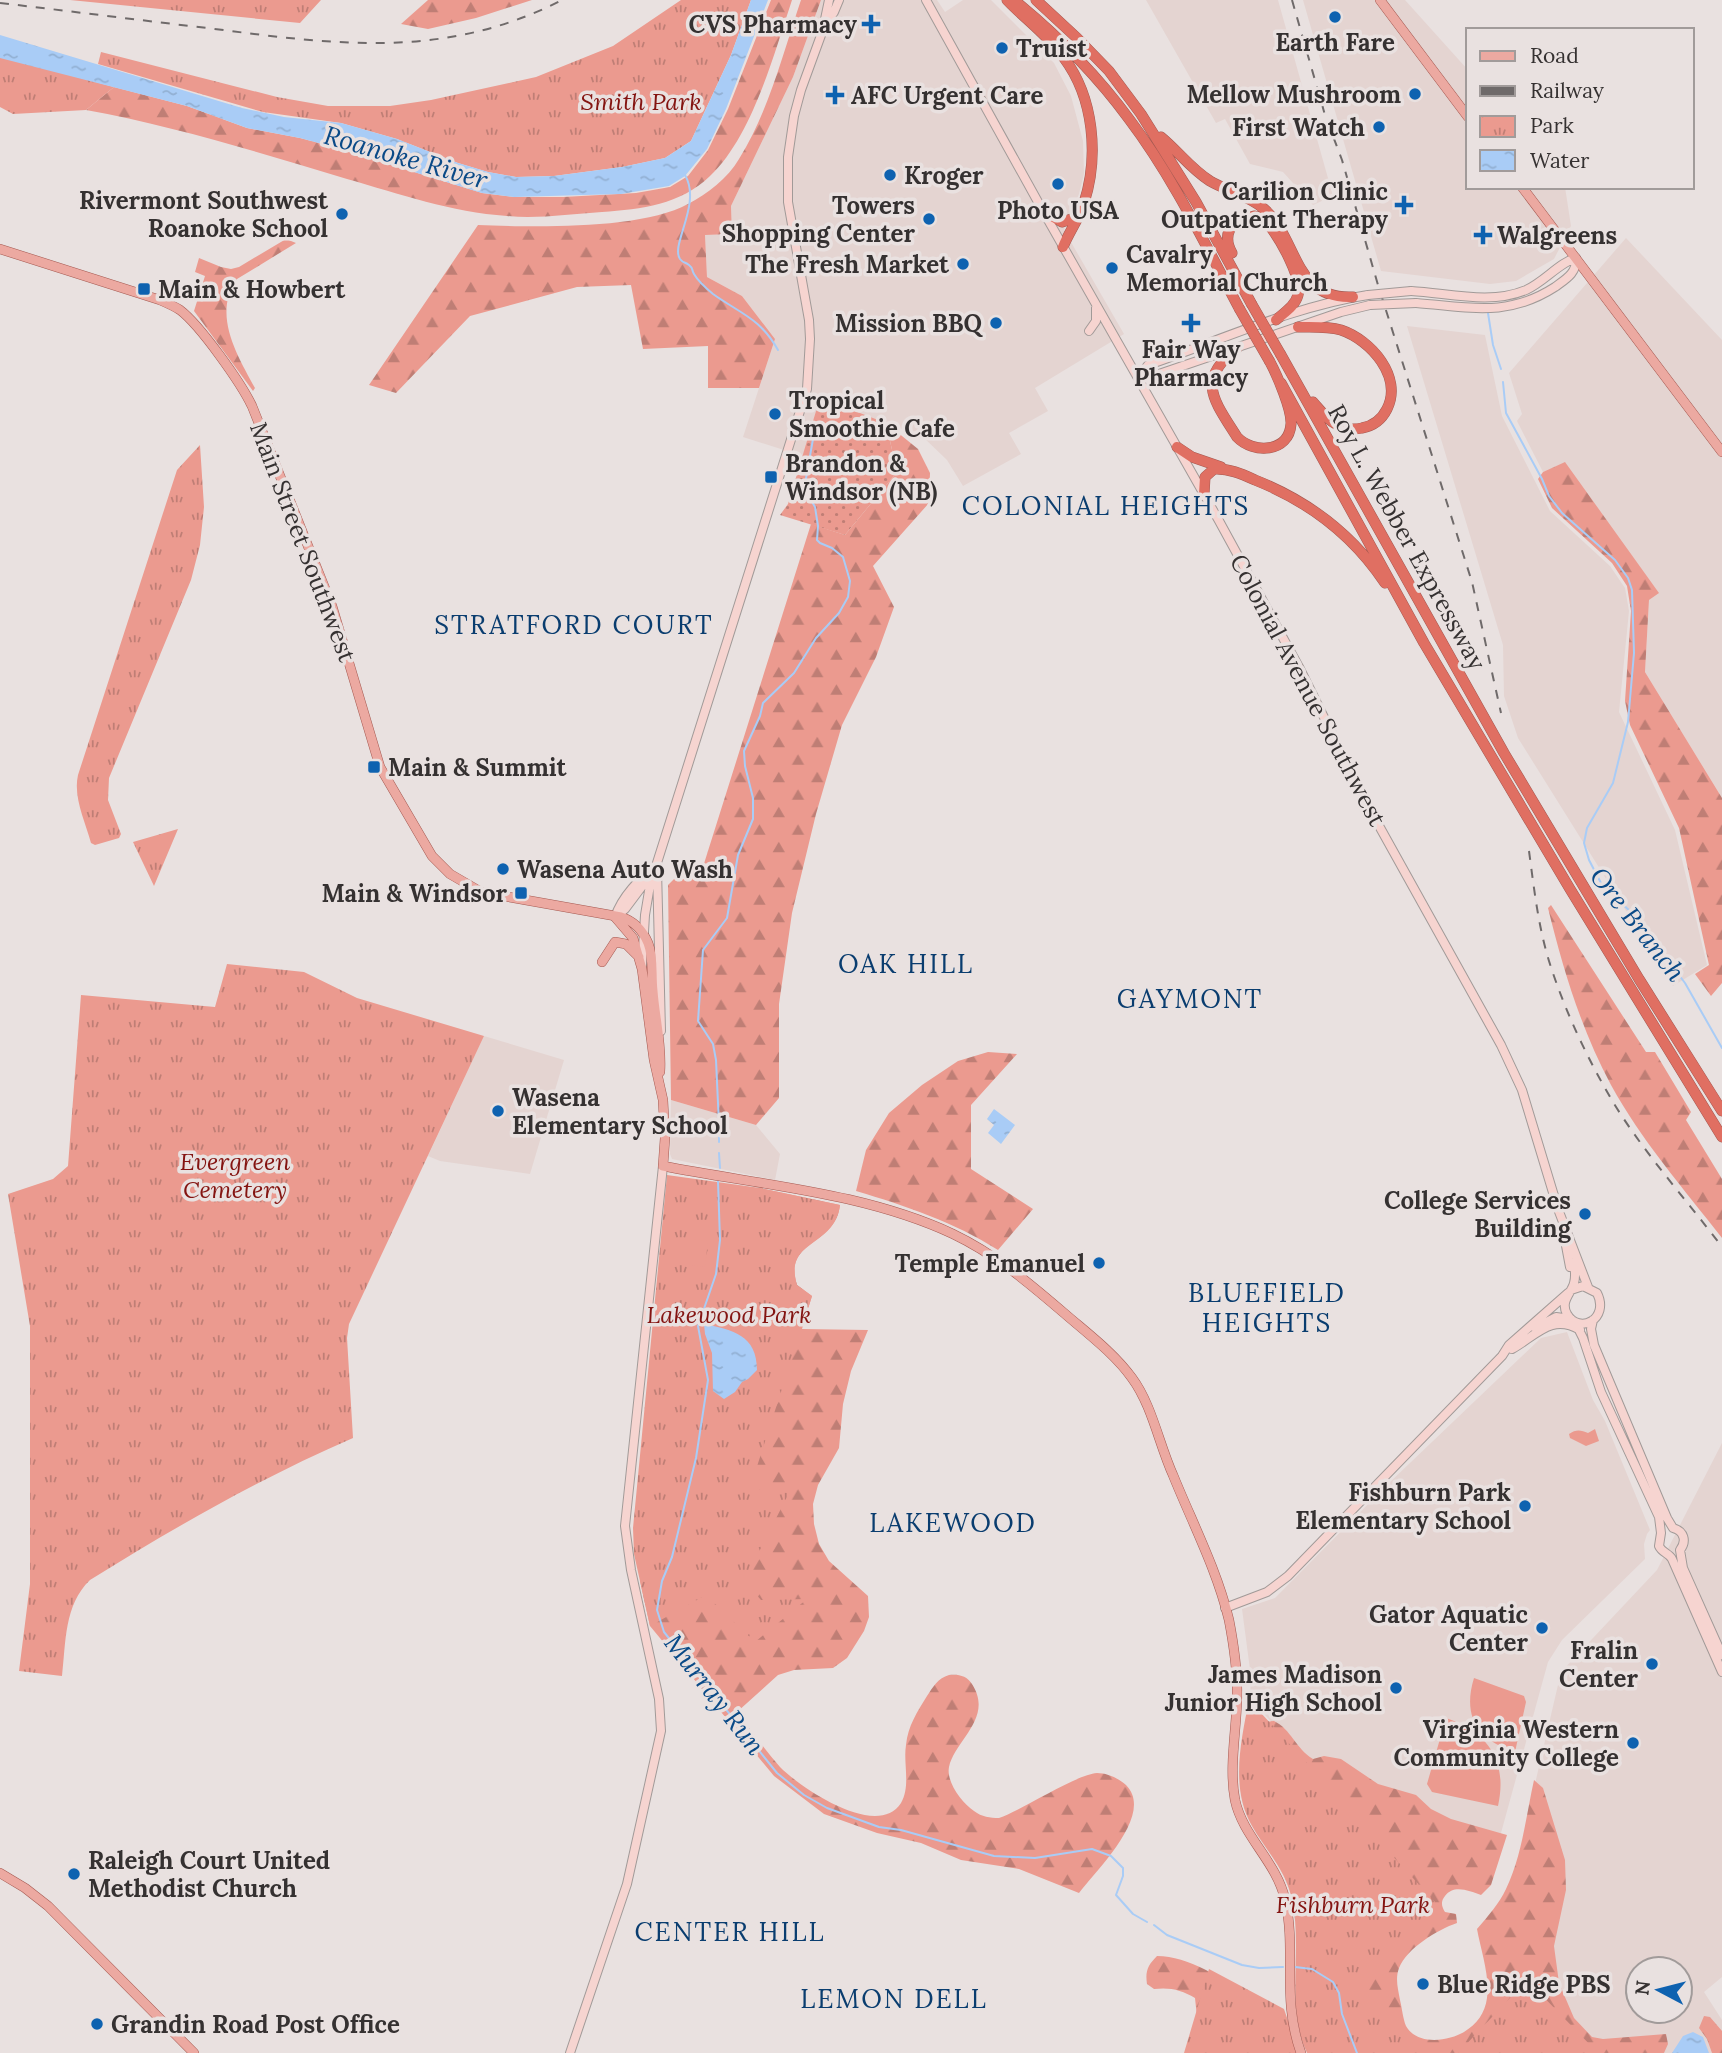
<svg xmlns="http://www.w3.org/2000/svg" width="1722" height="2053" font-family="Lora,serif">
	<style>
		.built { fill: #e4d4d1; fill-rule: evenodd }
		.grass { fill: url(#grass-dots) }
		.forest { fill: url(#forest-firs) }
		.park { fill: url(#park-tufts) }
		.pitch { fill: #eb9a8f }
		.water { fill: url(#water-ripples) }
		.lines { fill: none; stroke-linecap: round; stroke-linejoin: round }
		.stream { stroke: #a9ccf6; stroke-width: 2 }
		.secondary-casing { stroke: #a19a98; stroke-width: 10 }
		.primary-casing { stroke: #a45951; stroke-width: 10 }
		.motorway-casing { stroke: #a45951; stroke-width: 11 }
		.secondary { stroke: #f6d4d0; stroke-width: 8 }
		.primary { stroke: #eca9a1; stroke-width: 9 }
		.motorway { stroke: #e06f62; stroke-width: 10 }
		.rail { stroke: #6f6a6a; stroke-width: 2; stroke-dasharray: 9 9; stroke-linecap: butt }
		.secondary-bridge-casing { stroke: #a19a98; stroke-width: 10; stroke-linecap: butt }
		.motorway-bridge-casing { stroke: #a45951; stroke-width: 11; stroke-linecap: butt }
		.secondary-bridge { stroke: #f6d4d0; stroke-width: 8 }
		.motorway-bridge { stroke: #e06f62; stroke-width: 10 }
		.poi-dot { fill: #0e62b0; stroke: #e9e1e0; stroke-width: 2.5 }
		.labels { text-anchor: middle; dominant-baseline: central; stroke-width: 7; stroke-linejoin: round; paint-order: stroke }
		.poi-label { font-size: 24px; font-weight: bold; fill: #353131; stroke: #e9e1e0; text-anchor: end }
		.park-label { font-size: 24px; font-style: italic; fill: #841411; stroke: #e9e1e0 }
		.street-label { font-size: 24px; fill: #353131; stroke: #e9e1e0 }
		.water-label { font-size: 26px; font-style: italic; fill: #0a4a87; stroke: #e9e1e0 }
		.neighbourhood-label { font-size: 26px; letter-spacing: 2px; fill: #0a3d6f; stroke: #e9e1e0 }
	</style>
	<defs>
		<pattern id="grass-dots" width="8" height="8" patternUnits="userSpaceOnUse" patternTransform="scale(1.75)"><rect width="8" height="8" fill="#eb9a8f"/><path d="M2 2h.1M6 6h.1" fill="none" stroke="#bf7e75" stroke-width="1.8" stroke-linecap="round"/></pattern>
		<pattern id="forest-firs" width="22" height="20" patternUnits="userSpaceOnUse" patternTransform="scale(1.75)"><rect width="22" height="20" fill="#eb9a8f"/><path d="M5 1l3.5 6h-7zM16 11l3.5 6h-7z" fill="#bf7e75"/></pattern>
		<pattern id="park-tufts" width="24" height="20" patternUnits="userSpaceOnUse" patternTransform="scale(1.75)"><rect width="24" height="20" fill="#eb9a8f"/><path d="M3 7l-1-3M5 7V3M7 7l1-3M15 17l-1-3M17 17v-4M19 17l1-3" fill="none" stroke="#bf7e75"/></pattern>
		<pattern id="water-ripples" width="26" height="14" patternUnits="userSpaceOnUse" patternTransform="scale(1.75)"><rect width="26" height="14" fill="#a9ccf6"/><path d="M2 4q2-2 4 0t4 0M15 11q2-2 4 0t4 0" fill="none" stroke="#92b0d3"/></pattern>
	</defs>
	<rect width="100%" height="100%" fill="#e9e1e0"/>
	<path class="built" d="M821,0H937L945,12L963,0H991L1054,63L1071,96L1083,141L1084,174L1079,194L1064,230L1124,334L1035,388L1048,411L1009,433L1021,454L963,486L947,460L923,437L829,401L816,411L803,456L743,437L775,339L742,296L707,277L705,235L732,234L731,206L793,77Z
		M1146,0H1278L1333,196L1313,205L1283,172L1250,164L1225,119L1216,123Z
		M1303,0H1405L1468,70V187H1565L1571,226L1554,259L1516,281L1490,284L1381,271Z
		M1626,238L1722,340V798L1645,672L1649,600L1658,592L1564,463L1543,472L1517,421L1522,414L1509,373Z
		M1407,326L1485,335L1502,416L1550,511L1610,566L1625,588L1629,611L1619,712L1675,830L1707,965L1673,986L1518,738L1504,696L1503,645Z
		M484,1036L564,1060L530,1174L440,1161L428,1156Z
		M671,1100L756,1125L780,1154L775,1180L672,1159L670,1154Z
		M1567,1332L1593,1400L1605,1421L1650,1530L1647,1534L1644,1544L1645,1559L1562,1640L1548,1662L1501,1833L1438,1900L1250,1699L1251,1677L1242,1609L1275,1598L1389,1483L1541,1338Z
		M1722,1443V1977L1704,1992L1722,2020V2053H1604L1530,1978L1528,1814L1561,1672L1657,1570ZM1638,1969H1680V2011H1638Z"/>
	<path class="grass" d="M829,401L886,423L897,472L845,535L780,515L788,504L816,411Z"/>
	<path class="forest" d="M428,0H532L476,18L428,29L401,24Z
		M771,0H792C774,54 752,137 710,176C680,205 642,209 602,212C570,214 538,219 507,216C451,212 400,194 347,179C261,153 174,126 86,110L114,87L187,106L247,128L300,138L330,146L482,193L514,197H563L636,193L670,187L688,176L708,150L728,109Z
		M801,0H821L793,77L731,206L732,234L705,235L707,277L742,296L775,339L759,388H708V346L643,349L631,285L577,287L470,316L396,393L369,385L478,225C532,227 641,230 688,204C707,194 728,178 739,159C769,111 783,53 801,0Z
		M286,239L296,243L237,279C212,314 237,355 255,388L253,391L194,311L205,276L195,272L199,258L221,267L231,269L239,267Z
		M886,423L918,449L930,473L929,503L873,566L894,607L876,657L842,725L816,814L792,913L779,1004V1098L756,1125L671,1100L668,885L675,878L677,867L702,870L811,524L845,535L897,472Z
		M1565,462L1659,593L1649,600L1645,672L1722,798V983L1711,996L1695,974L1709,965L1679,828L1630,725L1625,701L1631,611L1627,586L1612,563L1552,508L1538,479L1543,472Z
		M1551,905L1646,1052H1655L1691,1112L1686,1120L1722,1179V1238C1684,1189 1641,1140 1611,1085C1581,1029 1563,969 1548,908Z
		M988,1052L1017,1054L971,1105V1169L1033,1209L998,1250C954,1222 906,1206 856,1191L866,1150L889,1113L922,1085L958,1061Z
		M760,1188L840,1205C835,1247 783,1239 797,1285L812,1296L802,1329L868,1330L851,1371L843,1404L839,1448L818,1485L813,1504L814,1524L819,1544L829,1561L868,1596L869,1617L864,1631L847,1658L833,1668L794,1670L778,1675L737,1712C751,1730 765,1750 780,1767C801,1788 877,1840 901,1803C911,1786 903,1763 906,1745C908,1726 917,1712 927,1696C933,1687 938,1678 949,1675C959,1674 967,1676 972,1684C994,1718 955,1740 949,1767C946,1782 962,1803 974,1811C982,1817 990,1818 999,1818C1024,1809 1075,1775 1097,1773C1107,1773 1118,1778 1126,1785C1155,1814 1097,1869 1079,1893L1019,1869L961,1860L921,1843L877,1833L824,1814L774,1776L650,1626L640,1581L662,1556Z
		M1274,1721C1291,1729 1296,1749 1313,1759L1324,1756L1341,1759L1378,1784L1416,1795L1431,1809L1451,1819L1507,1835L1491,1885L1481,1895C1469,1891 1454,1884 1445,1896C1440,1902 1442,1907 1445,1912L1456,1914L1457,1923C1437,1930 1407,1948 1399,1968C1395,1979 1398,1989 1400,2000C1402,2008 1403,2019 1406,2026C1417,2046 1449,2041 1464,2032C1477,2024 1485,2013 1487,1998C1490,1976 1481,1951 1477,1929C1488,1916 1499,1904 1506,1889C1522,1856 1526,1816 1534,1780L1543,1788L1565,1860L1566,1890L1554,1946L1559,1983L1574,2018L1592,2037L1603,2039L1666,2034L1668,2044L1664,2053H1372L1299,1907L1263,1722Z
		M1157,1956C1189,1956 1221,1979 1249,1993L1197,2017L1195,1998C1182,1990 1170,1987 1154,1989L1147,1984C1145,1971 1148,1965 1157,1956Z
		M1704,2016L1710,2017L1722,2031V2053H1712L1707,2039L1699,2028Z"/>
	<path class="park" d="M70,0H321L300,23Z
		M681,0H751L731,55L691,141L665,158L622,167L554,176L516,177L488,172L458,163L397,139L341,123L263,112L98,64L101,52L277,97L328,106H390L431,100L536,77L613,46Z
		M0,56L114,87L86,110L13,114L0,107Z
		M200,445L204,507L200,545L191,580L109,778L108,800L121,834L119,838L95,845L91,843C85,821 73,797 78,775L177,470Z
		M178,829L154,886L133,842Z
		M227,964L304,972L357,998L484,1036L349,1324L347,1338L353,1438C261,1478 175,1527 90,1580C64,1605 66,1642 62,1676L19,1671L30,1584V1326L8,1194L53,1179L68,1166L81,995L215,1007Z
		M667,1175L760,1188L840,1205C835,1248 783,1239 797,1285L812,1296L750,1488L789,1493L744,1581L761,1600L807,1599L755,1642L706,1595L650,1626L634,1554L633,1528Z
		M1595,1429L1599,1441L1586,1446L1570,1438L1569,1434C1576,1429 1581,1430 1588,1433Z
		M1249,1700L1435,1902L1362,1988L1425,2053H1307C1285,2006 1303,1949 1292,1900C1286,1870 1266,1851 1252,1826C1230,1788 1241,1741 1249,1700Z
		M1209,1969L1284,2009L1299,2053H1184Z
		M1527,1980L1598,2053H1458Z"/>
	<path class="pitch" d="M694,1239L708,1241L705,1267L690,1265Z
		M1474,1678L1524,1696L1526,1702L1515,1752C1478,1740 1462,1717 1474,1678Z
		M1446,1718C1488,1732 1508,1761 1498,1806L1432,1792L1427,1784Z"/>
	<path class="water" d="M751,0H768L726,109L707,149L685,176L669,186L621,194L514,197L482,193L330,146L300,138L247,128L187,106L0,58V35L242,108L284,117L341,123L397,139L458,163L488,172L516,177L554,176L622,167L665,158L691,141L731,55Z
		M994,1109L1015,1125L1001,1144L988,1133L994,1125L987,1119Z
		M704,1324C733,1330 757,1335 757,1370L748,1379L742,1382L735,1392L724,1399L713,1391L712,1353L705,1334Z
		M1693,2032L1703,2037L1709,2053H1672L1683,2036Z"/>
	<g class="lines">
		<path class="stream" d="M685,175C702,204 670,245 680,259C684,264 684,261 689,265C694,269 691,269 694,274C698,281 707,289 713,294C741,314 760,318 778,350
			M1488,313L1493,345L1501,369
			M1503,382L1506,413L1542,479L1549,496L1562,513L1615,560L1628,578L1632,590L1634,653L1628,722L1613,783L1587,828L1584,843L1589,860L1602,885L1632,913L1685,983L1722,1048
			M719,1125L716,1060L713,1044L698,1021L703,950L727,918L738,855L753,819V798L745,766L744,751L760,716L763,703L794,673L816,638L839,613L848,597L850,581L843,557L832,548L820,543L817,540L818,526L815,507L807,493L805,484L813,439
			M719,1136V1142
			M719,1153L720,1168
			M718,1181L720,1240L716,1274L698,1326L708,1380L696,1458L672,1557L662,1581L657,1610L664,1632L777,1773L804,1795L827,1808L879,1827L901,1830L994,1856L1035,1858L1092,1849L1111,1856L1123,1868V1876L1116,1895L1133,1914L1147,1922
			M1154,1925L1167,1935L1242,1965L1259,1968L1283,1967
			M1295,1967L1312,1969L1333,1982L1339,1993L1342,2014L1357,2053"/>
		<defs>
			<path id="secondary" d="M926,0L1043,211L1218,519L1300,669L1368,806L1501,1045L1522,1090L1558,1209L1588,1287
				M824,24L829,0
				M1411,291C1449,293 1490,305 1526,290C1544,282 1560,262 1576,258C1577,273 1566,279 1555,287C1507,318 1469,307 1416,303
				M1089,331L1096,321V308
				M1138,378L1148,365C1219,341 1294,306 1368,295
				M1138,378L1156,375L1341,312L1370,305
				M657,869L661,1031
				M617,916L625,909L649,877
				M615,917C622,897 639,878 657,866
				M642,965L645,915L650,885L807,389L810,339L809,320L788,202V157L794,116L801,90L824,27L834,12L839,0
				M1564,1235L1570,1267
				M1571,1290L1583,1286L1597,1293C1610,1319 1579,1335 1567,1314C1560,1301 1571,1294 1574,1283C1576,1276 1575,1269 1573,1262
				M1593,1320L1591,1329L1594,1345L1667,1518L1673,1528C1684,1531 1687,1541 1680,1550L1683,1568L1722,1655
				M1575,1322L1583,1338L1601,1392L1659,1517L1661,1533L1659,1546C1662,1553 1669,1553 1672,1559L1722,1672
				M1535,1328L1556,1317L1571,1319
				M1512,1349C1536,1336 1551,1313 1580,1330
				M1225,1608L1267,1592L1288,1576L1502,1356L1509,1345L1568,1293
				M570,2053L627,1884L661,1731L659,1699L631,1570L625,1526L663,1166"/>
			<path id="primary" d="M1380,0L1468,117
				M1522,187L1722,452
				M0,249L160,300C167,303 174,306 180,310C200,325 241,383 252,406L332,606L380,767L432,856L450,874L481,892L621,917C634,921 643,931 648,943C654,958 651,975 653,991C655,1018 662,1045 660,1072
				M615,917L633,938L642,969L654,1060L663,1100L665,1138L663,1166C759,1185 863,1192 953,1234C995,1254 1029,1283 1064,1313C1087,1333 1114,1353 1132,1378C1152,1405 1159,1444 1173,1475C1192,1522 1217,1570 1229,1620C1234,1646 1238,1674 1237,1700C1236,1733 1229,1768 1235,1800C1243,1837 1276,1861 1285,1899C1297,1951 1281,1998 1301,2053
				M602,962L615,942L626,944L639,957
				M0,1873L25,1888L48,1906L194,2053"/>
			<path id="motorway" d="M1007,0C1025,19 1049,36 1064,58C1094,98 1099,156 1084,203C1079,219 1069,232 1063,247
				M1014,0C1057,35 1096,74 1129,119C1173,177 1205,244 1239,308
				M1036,0L1077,38L1109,71L1141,114L1196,202L1251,303
				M1161,137C1178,151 1191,169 1210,181C1227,191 1248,195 1263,208C1299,238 1292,300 1353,297
				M1043,211L1062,222L1078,217
				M1232,253C1225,241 1226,230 1237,220L1254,216C1259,217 1264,219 1268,224C1279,237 1303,278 1298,295C1295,306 1285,312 1276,320
				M1298,327C1313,327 1327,326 1341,330C1371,340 1403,377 1387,409C1382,419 1373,426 1362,428C1353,430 1344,429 1336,424C1326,419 1320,410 1313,402
				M1237,348C1196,380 1213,399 1237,437C1253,454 1289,453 1291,424C1292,410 1277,375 1270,362
				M1281,355L1504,753L1639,979L1722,1111
				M1281,383L1424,643L1570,889L1722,1137
				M1177,447L1192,457L1221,467
				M1204,494L1205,477L1214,469C1228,468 1242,474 1255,480C1308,501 1353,535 1385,583"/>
		</defs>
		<use href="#secondary" class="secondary-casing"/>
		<use href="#primary" class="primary-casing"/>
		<use href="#motorway" class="motorway-casing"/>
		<use href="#secondary" class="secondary"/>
		<use href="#primary" class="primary"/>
		<use href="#motorway" class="motorway"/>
		<path class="rail" d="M1292,0L1325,115L1342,160L1378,285L1472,582L1501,713
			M0,3C69,11 138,20 207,28C333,44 443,61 562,0
			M1529,851C1534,888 1538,925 1549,961C1564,1009 1587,1058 1613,1102C1644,1153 1686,1199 1722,1247"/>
		<defs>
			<path id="secondary-bridge" d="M1368,295L1411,291
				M1370,305L1416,303"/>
			<path id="motorway-bridge" d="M1251,303L1281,355
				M1239,308L1270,362"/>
		</defs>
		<use href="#secondary-bridge" class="secondary-bridge-casing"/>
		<use href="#motorway-bridge" class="motorway-bridge-casing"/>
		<use href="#secondary-bridge" class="secondary-bridge"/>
		<use href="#motorway-bridge" class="motorway-bridge"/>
	</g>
	<g class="poi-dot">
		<circle cx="1335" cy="17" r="7"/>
		<path d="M867.5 13.5h7v7h7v7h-7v7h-7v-7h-7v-7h7z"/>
		<circle cx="1002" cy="48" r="7"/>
		<circle cx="1415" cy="94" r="7"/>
		<path d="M831.5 84.5h7v7h7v7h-7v7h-7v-7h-7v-7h7z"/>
		<circle cx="1379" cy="127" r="7"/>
		<circle cx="890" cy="175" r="7"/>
		<circle cx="1058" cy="184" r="7"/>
		<path d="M1400.5 194.5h7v7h7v7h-7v7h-7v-7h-7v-7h7z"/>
		<circle cx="342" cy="214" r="7"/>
		<circle cx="929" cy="219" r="7"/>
		<path d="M1479.5 224.5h7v7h7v7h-7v7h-7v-7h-7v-7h7z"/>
		<circle cx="963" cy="264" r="7"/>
		<circle cx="1112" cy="268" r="7"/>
		<rect x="137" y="282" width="14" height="14" rx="3.5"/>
		<circle cx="996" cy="323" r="7"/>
		<path d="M1187.5 312.5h7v7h7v7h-7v7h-7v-7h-7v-7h7z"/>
		<circle cx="775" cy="414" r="7"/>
		<rect x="764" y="470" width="14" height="14" rx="3.5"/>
		<rect x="367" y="760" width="14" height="14" rx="3.5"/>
		<circle cx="503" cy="869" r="7"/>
		<rect x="514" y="886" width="14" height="14" rx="3.5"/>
		<circle cx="498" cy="1111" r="7"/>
		<circle cx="1585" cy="1214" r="7"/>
		<circle cx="1099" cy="1263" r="7"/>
		<circle cx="1525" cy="1506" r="7"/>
		<circle cx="1542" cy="1628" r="7"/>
		<circle cx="1652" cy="1664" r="7"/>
		<circle cx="1396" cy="1688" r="7"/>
		<circle cx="1633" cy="1743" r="7"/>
		<circle cx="74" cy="1874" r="7"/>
		<circle cx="1423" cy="1984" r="7"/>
		<circle cx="97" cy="2024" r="7"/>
	</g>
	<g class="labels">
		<g class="poi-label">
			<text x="857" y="24">CVS Pharmacy</text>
			<text x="1335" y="42" text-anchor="middle">Earth Fare</text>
			<text x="1016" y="48" text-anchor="start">Truist</text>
			<text x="1401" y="94">Mellow Mushroom</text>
			<text x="851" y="95" text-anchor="start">AFC Urgent Care</text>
			<text x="1365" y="127">First Watch</text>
			<text x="904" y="175" text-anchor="start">Kroger</text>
			<text x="1388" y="191">Carilion Clinic<tspan x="1388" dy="28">Outpatient Therapy</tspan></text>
			<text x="328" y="200">Rivermont Southwest<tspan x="328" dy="28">Roanoke School</tspan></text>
			<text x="915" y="205">Towers<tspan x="915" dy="28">Shopping Center</tspan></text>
			<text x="1058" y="210" text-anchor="middle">Photo USA</text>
			<text x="1497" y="235" text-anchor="start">Walgreens</text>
			<text x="1126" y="254" text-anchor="start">Cavalry<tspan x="1126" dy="28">Memorial Church</tspan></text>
			<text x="949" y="264">The Fresh Market</text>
			<text x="158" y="289" text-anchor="start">Main &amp; Howbert</text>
			<text x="982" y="323">Mission BBQ</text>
			<text x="1191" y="349" text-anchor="middle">Fair Way<tspan x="1191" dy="28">Pharmacy</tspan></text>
			<text x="789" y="400" text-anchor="start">Tropical<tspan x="789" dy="28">Smoothie Cafe</tspan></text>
			<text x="785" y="463" text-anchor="start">Brandon &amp;<tspan x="785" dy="28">Windsor (NB)</tspan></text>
			<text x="388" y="767" text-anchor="start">Main &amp; Summit</text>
			<text x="517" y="869" text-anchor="start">Wasena Auto Wash</text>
			<text x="507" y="893">Main &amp; Windsor</text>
			<text x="512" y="1097" text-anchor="start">Wasena<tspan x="512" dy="28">Elementary School</tspan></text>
			<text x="1571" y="1200">College Services<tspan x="1571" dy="28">Building</tspan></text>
			<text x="1085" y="1263">Temple Emanuel</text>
			<text x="1511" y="1492">Fishburn Park<tspan x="1511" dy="28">Elementary School</tspan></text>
			<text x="1528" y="1614">Gator Aquatic<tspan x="1528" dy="28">Center</tspan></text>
			<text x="1638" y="1650">Fralin<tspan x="1638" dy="28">Center</tspan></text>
			<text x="1382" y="1674">James Madison<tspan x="1382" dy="28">Junior High School</tspan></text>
			<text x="1619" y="1729">Virginia Western<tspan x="1619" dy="28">Community College</tspan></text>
			<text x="88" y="1860" text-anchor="start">Raleigh Court United<tspan x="88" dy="28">Methodist Church</tspan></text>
			<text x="1437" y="1984" text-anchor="start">Blue Ridge PBS</text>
			<text x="111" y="2024" text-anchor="start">Grandin Road Post Office</text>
		</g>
		<g class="park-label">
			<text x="641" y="101">Smith Park</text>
			<text x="235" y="1161">Evergreen<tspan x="235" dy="28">Cemetery</tspan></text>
			<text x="729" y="1314">Lakewood Park</text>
			<text x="1353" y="1904">Fishburn Park</text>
		</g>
		<g class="street-label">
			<text transform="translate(1407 537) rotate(61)">Roy L. Webber Expressway</text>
			<text transform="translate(303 542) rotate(69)">Main Street Southwest</text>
			<text transform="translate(1308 690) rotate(62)">Colonial Avenue Southwest</text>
		</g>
		<g class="water-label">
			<text transform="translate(406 157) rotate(16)">Roanoke River</text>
			<text transform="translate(1638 924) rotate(52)">Ore Branch</text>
			<text transform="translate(715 1694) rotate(52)">Murray Run</text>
		</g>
		<g class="neighbourhood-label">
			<text x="1106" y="505">COLONIAL HEIGHTS</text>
			<text x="574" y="624">STRATFORD COURT</text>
			<text x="906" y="963">OAK HILL</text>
			<text x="1190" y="998">GAYMONT</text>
			<text x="1267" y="1292">BLUEFIELD<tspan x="1267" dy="30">HEIGHTS</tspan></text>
			<text x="953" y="1522">LAKEWOOD</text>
			<text x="730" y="1931">CENTER HILL</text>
			<text x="894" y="1998">LEMON DELL</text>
		</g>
	</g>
	<rect x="1466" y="28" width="228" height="161" fill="#e9e1e0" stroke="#a19b9a" stroke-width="2"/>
	<rect x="1480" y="51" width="35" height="10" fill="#eca9a1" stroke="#a19b9a" stroke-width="2"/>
	<text x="1530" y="63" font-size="21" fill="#353131">Road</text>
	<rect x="1480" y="86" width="35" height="10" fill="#6f6a6a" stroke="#a19b9a" stroke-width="2"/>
	<text x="1530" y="98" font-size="21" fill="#353131">Railway</text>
	<rect x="1480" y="116" width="35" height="21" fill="url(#park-tufts)" stroke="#a19b9a" stroke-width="2"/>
	<text x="1530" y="133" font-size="21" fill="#353131">Park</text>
	<rect x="1480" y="150" width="35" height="21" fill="url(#water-ripples)" stroke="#a19b9a" stroke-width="2"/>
	<text x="1530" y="168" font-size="21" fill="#353131">Water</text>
	<g transform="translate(1659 1990) rotate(277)"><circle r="33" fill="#e9e1e0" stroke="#a19b9a" stroke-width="2"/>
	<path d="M0-5L12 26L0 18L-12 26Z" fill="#0e62b0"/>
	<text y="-10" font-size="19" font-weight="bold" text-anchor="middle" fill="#353131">N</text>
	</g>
</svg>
